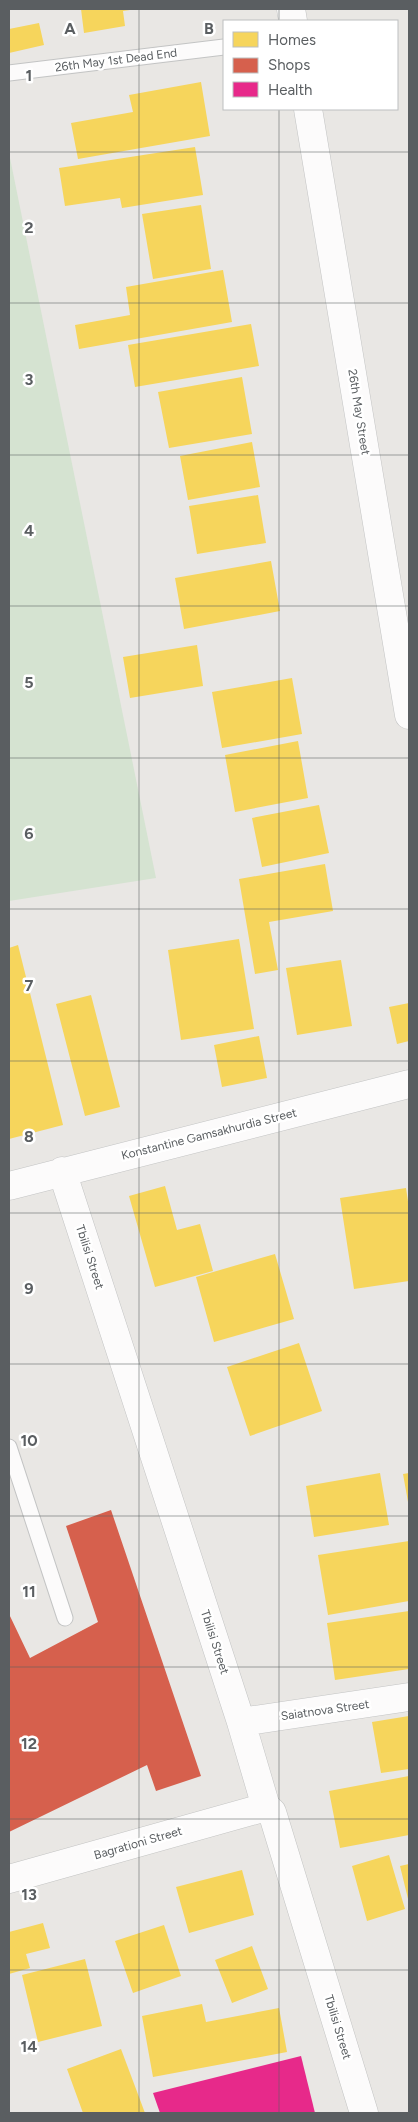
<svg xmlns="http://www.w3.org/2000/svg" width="418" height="2122" font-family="Figtree,sans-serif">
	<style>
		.green { fill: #d5e3d1 }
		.homes { fill: #f6d55c }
		.shops { fill: #d6604d }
		.health { fill: #e7298a }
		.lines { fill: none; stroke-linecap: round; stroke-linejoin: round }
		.lane-casing { stroke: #c3c4c4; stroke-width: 17 }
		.street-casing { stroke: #c3c4c4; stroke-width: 29 }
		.secondary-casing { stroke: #c3c4c3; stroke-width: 29 }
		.lane { stroke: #fcfbfb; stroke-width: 15 }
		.street { stroke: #fcfbfb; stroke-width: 28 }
		.secondary { stroke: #fcfbfb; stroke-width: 28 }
		.grid { fill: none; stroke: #5a5e61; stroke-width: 1; stroke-opacity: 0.55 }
		.labels { text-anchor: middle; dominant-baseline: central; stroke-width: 5; stroke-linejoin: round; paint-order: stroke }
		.street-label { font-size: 12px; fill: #5a5e61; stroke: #fff }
		.grid-label { font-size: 16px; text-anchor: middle; font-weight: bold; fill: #5a5e61; stroke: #fff; stroke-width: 5; stroke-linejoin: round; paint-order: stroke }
	</style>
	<rect width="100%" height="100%" fill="#e9e7e4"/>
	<path class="green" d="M9,153L156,878L9,901Z"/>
	<path class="homes" d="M81,9H130V10L123,11L125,26L84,33Z
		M39,23L44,45L9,53V29Z
		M201,82L210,136L78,159L71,123L133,112L129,95Z
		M195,147L203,195L122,208L120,198L65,206L59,168Z
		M201,205L211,269L153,279L142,214Z
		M223,270L232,322L79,349L75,325L130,315L126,287Z
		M251,324L259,366L135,387L128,345Z
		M242,377L252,434L169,448L158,392Z
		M252,442L260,487L188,500L180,456Z
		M258,495L266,543L197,554L189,506Z
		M271,561L280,611L184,629L175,578Z
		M197,645L203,686L130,698L123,657Z
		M292,678L302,734L222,748L212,692Z
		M298,741L308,798L235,812L225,755Z
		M319,805L329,853L262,867L252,818Z
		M325,864L333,911L269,922L278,970L255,974L239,879Z
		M239,939L254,1029L181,1040L168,950Z
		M18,945L63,1125L9,1139V948Z
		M341,960L352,1026L297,1035L286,968Z
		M91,995L120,1107L85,1116L56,1004Z
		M409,1003V1041L397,1044L389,1007Z
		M259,1036L267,1078L222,1087L214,1045Z
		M165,1186L177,1230L200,1224L213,1271L155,1287L129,1196Z
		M406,1188L409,1208V1281L354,1289L340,1198Z
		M275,1254L294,1319L214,1342L196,1277Z
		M299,1343L322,1411L250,1436L227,1367Z
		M380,1473L389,1525L314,1537L306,1486Z
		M409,1473V1501L408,1502L403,1474Z
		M409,1541V1601L328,1615L318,1555Z
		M409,1611V1669L335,1680L327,1623Z
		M409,1716V1769L381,1773L372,1722Z
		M409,1776V1835L340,1848L329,1791Z
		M389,1855L405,1909L367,1921L352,1866Z
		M409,1864V1903L400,1866Z
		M242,1870L254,1915L189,1933L176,1887Z
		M43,1923L50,1948L26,1954L30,1968L9,1974V1932Z
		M164,1925L181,1976L133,1993L115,1941Z
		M252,1946L268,1989L232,2003L215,1960Z
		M85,1959L102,2026L38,2042L22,1975Z
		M202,2004L206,2022L279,2008L287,2052L153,2077L142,2016Z
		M121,2049L145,2113H83L67,2069Z"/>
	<path class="shops" d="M111,1510L201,1776L156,1791L147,1765L9,1832V1614L30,1658L98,1622L66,1526Z"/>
	<path class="health" d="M301,2056L315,2113H160L153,2093Z"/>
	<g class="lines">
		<defs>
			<path id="lane" d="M9,73L224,47
				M9,1447L65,1618"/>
			<path id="street" d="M291,9L293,21
				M308,109L409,715
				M62,1171L241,1722L266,1807
				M9,1186L409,1084
				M241,1722L409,1697"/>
			<path id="secondary" d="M9,1879L266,1807L272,1812L364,2113"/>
		</defs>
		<use href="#lane" class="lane-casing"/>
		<use href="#street" class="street-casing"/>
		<use href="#secondary" class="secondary-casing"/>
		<use href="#lane" class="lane"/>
		<use href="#street" class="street"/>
		<use href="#secondary" class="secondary"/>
	</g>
	<path class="grid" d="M139,9V2113M279,9V21M279,109V2113M9,152H409M9,303H409M9,455H409M9,606H409M9,758H409M9,909H409M9,1061H409M9,1213H409M9,1364H409M9,1516H409M9,1667H409M9,1819H409M9,1970H409"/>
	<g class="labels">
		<g class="street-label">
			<text transform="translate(116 60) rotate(-7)">26th May 1st Dead End</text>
			<text transform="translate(359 412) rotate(81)">26th May Street</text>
			<text transform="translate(209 1134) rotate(-14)">Konstantine Gamsakhurdia Street</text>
			<text transform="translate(90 1257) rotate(72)">Tbilisi Street</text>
			<text transform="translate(215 1642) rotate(72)">Tbilisi Street</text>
			<text transform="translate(325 1710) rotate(-8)">Saiatnova Street</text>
			<text transform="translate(138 1843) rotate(-16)">Bagrationi Street</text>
			<text transform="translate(338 2027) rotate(73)">Tbilisi Street</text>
		</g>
	</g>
	<g class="grid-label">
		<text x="70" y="34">A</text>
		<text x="209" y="34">B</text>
		<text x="29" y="81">1</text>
		<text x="29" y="233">2</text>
		<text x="29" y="385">3</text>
		<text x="29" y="536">4</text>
		<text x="29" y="688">5</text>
		<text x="29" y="839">6</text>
		<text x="29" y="991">7</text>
		<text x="29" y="1142">8</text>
		<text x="29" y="1294">9</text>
		<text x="29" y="1446">10</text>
		<text x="29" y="1597">11</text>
		<text x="29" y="1749">12</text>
		<text x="29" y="1900">13</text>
		<text x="29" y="2052">14</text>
	</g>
	<rect width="418" height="2122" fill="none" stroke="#5a5e61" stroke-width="20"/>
	<rect x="223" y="20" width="175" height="90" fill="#ffffff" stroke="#bdbfc0"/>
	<rect x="233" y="32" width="25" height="15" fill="#f6d55c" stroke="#bdbfc0"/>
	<text x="268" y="45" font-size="15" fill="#5a5e61">Homes</text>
	<rect x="233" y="58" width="25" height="15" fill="#d6604d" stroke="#bdbfc0"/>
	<text x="268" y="70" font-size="15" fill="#5a5e61">Shops</text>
	<rect x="233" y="82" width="25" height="15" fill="#e7298a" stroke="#bdbfc0"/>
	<text x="268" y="95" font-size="15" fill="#5a5e61">Health</text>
</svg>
